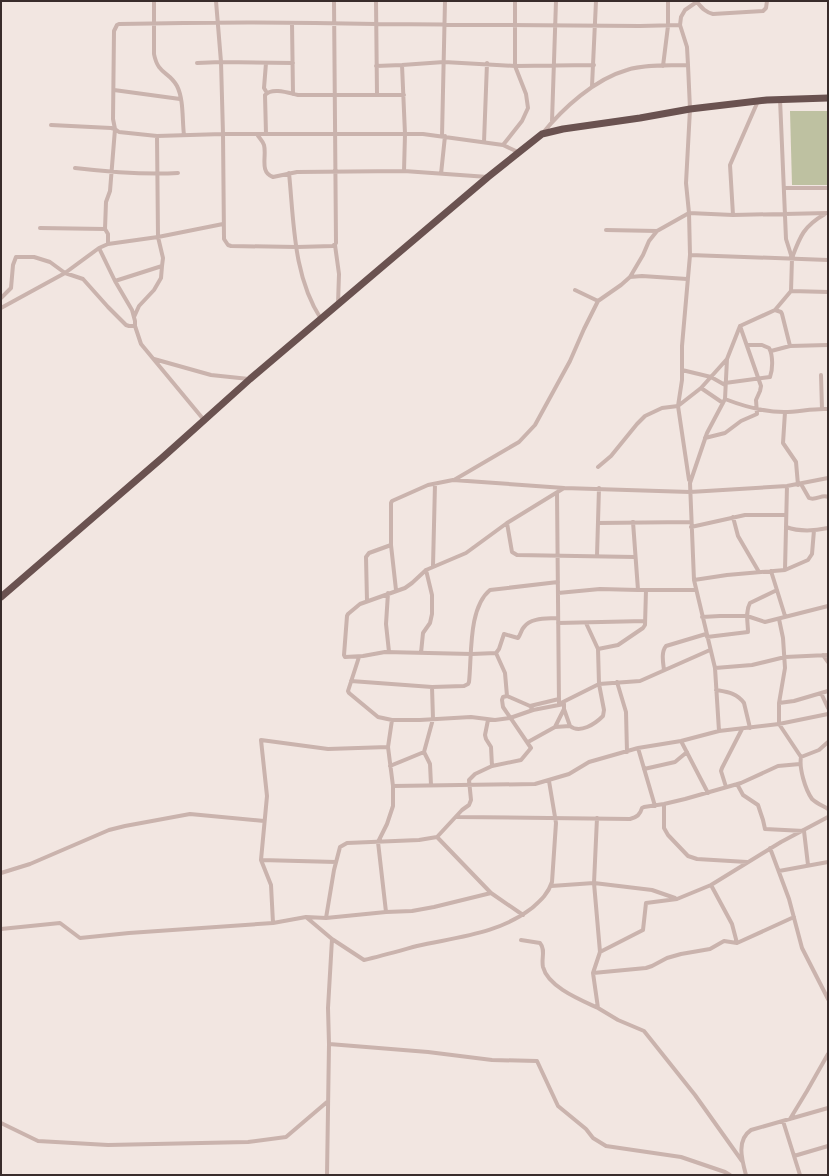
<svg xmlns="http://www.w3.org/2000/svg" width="829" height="1176" font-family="'Nunito Sans',sans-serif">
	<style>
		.green { fill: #bec1a1 }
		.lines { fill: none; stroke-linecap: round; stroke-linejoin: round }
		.minor { stroke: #cab3ad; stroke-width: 4 }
		.trunk { stroke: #6a5250; stroke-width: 7 }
	</style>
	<rect width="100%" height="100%" fill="#f2e6e1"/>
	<path class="green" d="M790,111H828V185H792Z"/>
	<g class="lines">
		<path class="minor" d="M154,1V54C158,75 169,71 177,86C184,100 182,120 184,135
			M216,1L221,62L223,134L224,239L228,245L231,246L297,247L333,246L336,243L334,1
			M376,1L377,95
			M697,2C702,8 705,12 713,14L763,11L766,8L767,1
			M292,23L293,94
			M197,63L221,62L293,63
			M266,63L264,88L267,93
			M402,65L405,134L404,171
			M376,66L402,65L444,62L515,66L594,65
			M663,66L668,26V1
			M592,86L596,1
			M114,90L180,99
			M552,121L556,1
			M51,125L111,128L115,129L110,191L106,202L105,229
			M257,134C259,138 263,141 264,145C267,156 259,172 273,177L297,172L404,171L488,177
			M266,134L265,95C272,87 289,93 298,95H404
			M542,134C563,108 595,79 627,70C646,64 669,66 688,65
			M442,136L445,1
			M484,142L487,63
			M503,145L522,121L528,108L526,94L515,66V1
			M518,152L503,145L423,134H223L157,136L119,132L115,129L113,119L114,31L117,25L119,24C205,22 291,22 376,24L640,26L680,25
			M75,168C109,172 143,175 178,173
			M289,173C294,222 293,276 321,319
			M441,174L445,136
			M784,188H828
			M733,215L730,165L758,101
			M40,228L105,229L108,234V244
			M606,230L657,231
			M335,245L339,274L338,304
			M99,248L115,281L132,310L135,321V326L141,344L204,420
			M690,255L828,260
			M792,258C800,236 804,226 825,214
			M630,277L642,276L687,279
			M115,281L162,266L163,258L158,237L157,136
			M575,290L598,301
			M791,291L828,292
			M1,298L11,288L13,265L16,257H34L50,262L65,273L83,279L108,307L126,325L129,326H135
			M1,308L65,273L99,248L108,244L158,237L223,224
			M775,310L781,312L782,314L790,346
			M134,317L139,306L154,290L161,278L162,266
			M771,351L790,346L828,345
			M154,359L211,375L249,379
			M682,370L711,377L725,385
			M821,375L822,409
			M725,383L770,377C773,369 773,355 769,348L762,345H747
			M701,388L723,403
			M725,399C743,406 765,412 784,412C799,412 813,408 828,409
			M785,412L783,443L796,462L798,485
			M705,438L725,433L741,421L757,414L756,400L760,391L761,386L740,326
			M598,467L611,456L637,424L645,416L662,408L678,406L701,388L727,359
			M454,480L519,442L535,425L570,361L584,329L598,301L621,285L630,277L643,255L649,241L657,231L689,213L733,215L828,213
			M689,480L678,406L682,380V346L690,255L689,213L686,183L690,109L688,65L687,47L680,25L681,17L685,10L698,1
			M801,484L809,498C816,501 822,494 828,497
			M557,493L559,704H564V709L570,726
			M733,517L738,536L759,572
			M633,522L638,590
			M507,523L512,552L517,555L635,557
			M598,523L691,522
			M691,527L745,515H786
			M786,527C800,532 814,531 828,528
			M597,556L599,488
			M433,566L435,484
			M785,570L787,486
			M771,571L785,616
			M694,580L727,575L785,570L808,560L812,554L814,530
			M396,590L391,545V503L392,501L428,485L453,480L564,488L690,492L787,486L828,478
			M388,593L386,624L389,652
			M558,593L600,589L638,590H696
			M367,601L366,557L369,553L391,545
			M702,617L720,616H747L765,622L828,606
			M558,618C548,619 531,617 524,627C521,630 521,634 518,638L504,634L499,649L496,653L472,654L385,652L363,656L345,657L344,655L347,616L348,614L360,604L405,588L412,583L426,570L466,553L507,523L564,488
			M779,619L783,638L785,668L779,703V724L801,757C799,768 805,789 812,799C816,803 823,806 828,809
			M558,623L645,621
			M707,637L748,632C748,623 745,612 750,603L777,590
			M598,649L618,645L643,628L645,625L646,590
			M421,653L423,633L430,623L432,614V595L426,570
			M496,653L505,673L507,696
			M823,655L828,662
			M359,657L348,691L349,693L378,717L392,720H420L471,717L495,720L510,718L533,710L564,704
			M715,668L752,665L785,657L828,655
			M664,670C663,662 661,652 666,646L706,634
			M351,681L432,687
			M617,682L626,712L627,752
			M716,690C728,692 737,693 744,703L750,728
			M821,693L828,708
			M561,703L599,684L640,681L710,650
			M779,703L794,701L828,691
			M530,706L559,699
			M488,720L485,735L486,739L491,747L492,766
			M555,727L564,709
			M719,731L715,668L694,580L690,483L707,433L725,399L727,359L740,326L775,310L791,291L792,258L786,239L780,99
			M681,741L708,793
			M528,742L555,727L570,726C580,734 595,724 603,716L604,710L599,684L598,649L586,623
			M638,748L655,806
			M801,757L819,750L828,742
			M390,766L424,752
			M644,769L675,762L687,752
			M737,784L743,795L758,805L763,820L765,829L804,831L808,865
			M431,785L430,764L424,752L433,719L432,687L464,686L468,684L469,682C472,655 468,608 490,590L558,582
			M393,786L535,784L569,774L589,762L638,748L681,741L719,731L779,724L828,714
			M726,787L721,771L722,768L742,729
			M664,804V828L668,835L688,856L697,859L747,862
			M457,817L630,819C637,817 640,815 642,808L644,807L664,804L685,799L741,783L778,766L800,764
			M597,818L594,883L600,952L593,973L598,1008L618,1020L644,1031L695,1095L742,1161
			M437,837L491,893L523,915
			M770,848L789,899L802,948L828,999
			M261,860L336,862
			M779,871L828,862
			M1,873L30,864L109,830L125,826L190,814L264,821
			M711,885L732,924L737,943
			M551,886L594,883L652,890L675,898
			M386,912L378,842L387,824L393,806V786L388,747L392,720
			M306,917L332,939L364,960C382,956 399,951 417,946C457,937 499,934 532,908C541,900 548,894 552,882L556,823L549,781
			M326,918L334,870L340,847L347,843L419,840L437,837L462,810L469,805L471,800L469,780L475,774L492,766L521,760L531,748L503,707L502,700L503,697L507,696L530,706L533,710
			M273,923L271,885L261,860L267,796L261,740L328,749L388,747
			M1,929L60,923L80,938L129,933L273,923L306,917L326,918L386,912L412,911L434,907L491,893
			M332,939L328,1008L329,1044L428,1052L492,1060L537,1061L558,1106L586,1129L593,1138L606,1146L681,1157L725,1172L730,1175
			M521,940L540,943C546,950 541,958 543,967C548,987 581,1000 598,1008
			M600,952L643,930L646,903L677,899L711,885L781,842L828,817
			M593,973L646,968L652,966L667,958L681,954L710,949L724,941L737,943L794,917
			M790,1119L807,1091L828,1054
			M783,1121L800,1175
			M1,1123L38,1141L108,1145L248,1142L286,1137L327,1102
			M794,1156L828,1146
			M327,1175L329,1044
			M746,1175C742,1160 736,1140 751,1130L828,1108"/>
		<path class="trunk" d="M1,597L162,458L250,379L488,177L542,134L563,129L640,118L690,109L767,100L828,98"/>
	</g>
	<rect width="829" height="1176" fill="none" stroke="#392c2b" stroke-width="4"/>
</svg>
